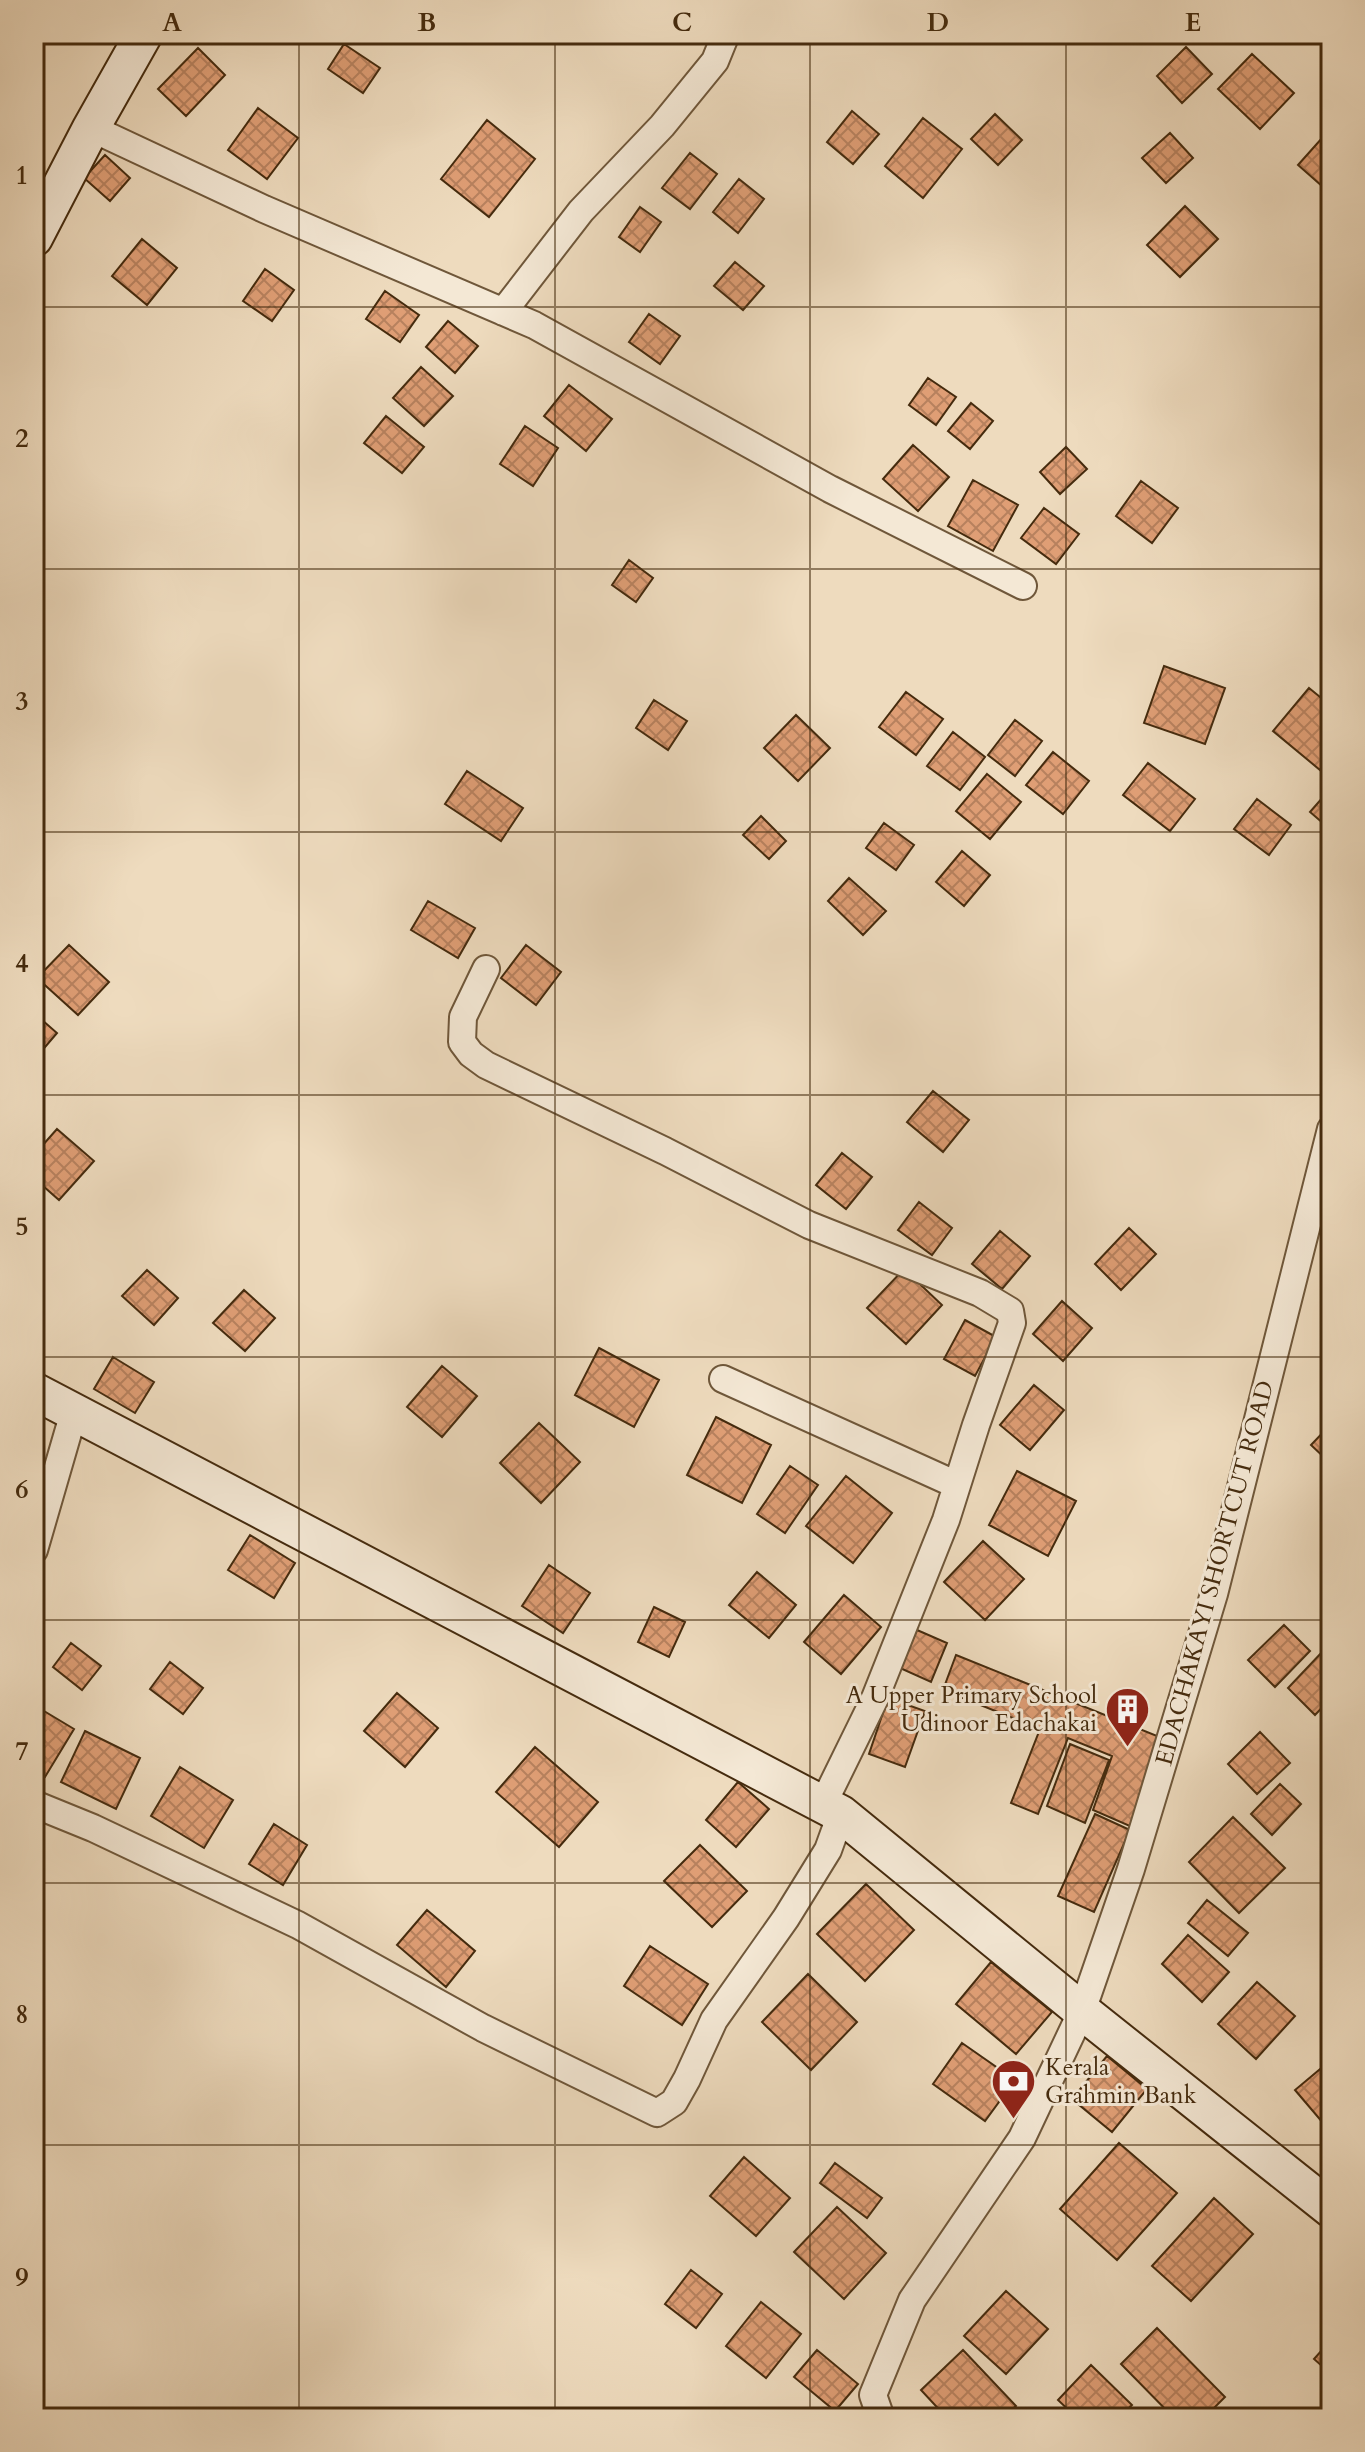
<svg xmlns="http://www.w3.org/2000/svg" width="1365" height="2452" font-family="Cardo,serif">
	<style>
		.building { fill: url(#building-cross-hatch); stroke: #452b0e; stroke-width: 2 }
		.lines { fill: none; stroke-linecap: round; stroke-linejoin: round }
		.street-casing { stroke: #6f573a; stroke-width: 30 }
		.secondary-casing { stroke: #452b0e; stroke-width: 40 }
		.street { stroke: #f4e8d5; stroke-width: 26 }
		.secondary { stroke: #f4e8d5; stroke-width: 36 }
		.grid { fill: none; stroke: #452b0e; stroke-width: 2; stroke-opacity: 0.55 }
		.labels { text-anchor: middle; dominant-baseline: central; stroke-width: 6; stroke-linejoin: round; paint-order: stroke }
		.street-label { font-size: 24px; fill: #452b0e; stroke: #f4e8d5 }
		.poi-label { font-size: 24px; fill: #452b0e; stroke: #f4e8d5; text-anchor: end }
		.neatline { fill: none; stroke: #452b0e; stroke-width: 3 }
		.grid-label { font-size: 26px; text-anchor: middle; font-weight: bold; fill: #452b0e }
	</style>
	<defs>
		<pattern id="building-cross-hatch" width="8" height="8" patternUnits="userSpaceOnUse" patternTransform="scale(2)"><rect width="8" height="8" fill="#df9e75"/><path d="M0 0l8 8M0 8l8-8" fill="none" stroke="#b7815e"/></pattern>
	</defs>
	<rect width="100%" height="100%" fill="#eedbbe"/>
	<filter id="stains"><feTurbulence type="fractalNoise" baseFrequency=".0025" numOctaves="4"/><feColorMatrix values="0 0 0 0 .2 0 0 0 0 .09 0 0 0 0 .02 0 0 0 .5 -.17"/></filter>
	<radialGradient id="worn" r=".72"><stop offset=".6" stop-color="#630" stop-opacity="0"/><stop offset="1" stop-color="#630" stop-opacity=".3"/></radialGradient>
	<path class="building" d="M344,44L380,68L363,93L328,69Z
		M1186,47L1212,74L1182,103L1157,76Z
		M198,48L225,75L186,116L158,89Z
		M1252,54L1294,93L1260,129L1218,89Z
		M258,108L298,138L267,179L228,150Z
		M852,111L879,134L853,164L827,142Z
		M995,114L1022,140L998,165L971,139Z
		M923,118L962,149L923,198L885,166Z
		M487,120L535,159L489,217L441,179Z
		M1170,133L1193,158L1166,183L1142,158Z
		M1323,137L1331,144V194L1298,165Z
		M690,153L717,174L690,209L662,188Z
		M105,155L130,178L110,201L84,178Z
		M739,179L764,199L738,233L713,212Z
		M1185,206L1218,239L1180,277L1147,245Z
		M640,207L661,222L640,252L619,237Z
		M142,239L177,268L147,305L112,276Z
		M735,262L764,286L743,310L714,286Z
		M265,269L294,290L272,321L243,301Z
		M385,291L419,315L400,342L366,319Z
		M649,314L680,336L660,364L629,342Z
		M448,321L478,346L455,373L426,347Z
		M421,367L453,396L424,426L393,398Z
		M928,378L956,397L936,425L909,405Z
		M569,385L612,419L586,451L544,416Z
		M971,403L993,421L970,449L948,431Z
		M386,416L424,447L402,473L364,443Z
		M525,426L558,448L533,486L500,464Z
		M913,445L949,477L918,511L883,479Z
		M1066,447L1087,469L1060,494L1040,472Z
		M973,480L1018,505L993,551L948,526Z
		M1141,481L1178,508L1152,543L1116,516Z
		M1044,508L1079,534L1056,564L1021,538Z
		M629,560L653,578L636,602L612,585Z
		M1164,666L1225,688L1205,744L1144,723Z
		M1309,688L1331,706V757L1320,770L1273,731Z
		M906,692L943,719L916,755L879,727Z
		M654,700L687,721L668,750L636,728Z
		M796,715L830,748L798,781L764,748Z
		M1015,720L1042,741L1015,776L988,755Z
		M953,732L985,757L960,790L927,766Z
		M1053,752L1089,781L1063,814L1026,785Z
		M1148,763L1195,799L1170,831L1123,795Z
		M467,771L523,808L501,841L445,804Z
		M987,774L1021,802L990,839L956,811Z
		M1331,788V830L1310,812Z
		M1257,799L1291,825L1269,855L1234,829Z
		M761,816L786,841L769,859L743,835Z
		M884,823L914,845L896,870L866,848Z
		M962,851L990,875L964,906L936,882Z
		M849,878L886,911L863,935L828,901Z
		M428,901L475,928L458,958L411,930Z
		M69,945L109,982L78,1015L37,978Z
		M526,945L561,972L536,1005L501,978Z
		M34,1013L57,1033L34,1060Z
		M933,1091L969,1120L943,1152L907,1122Z
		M57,1129L94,1161L59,1200L34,1178V1155Z
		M842,1153L872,1177L846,1209L816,1185Z
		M919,1202L952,1228L932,1255L898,1230Z
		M1129,1228L1156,1254L1121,1290L1095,1264Z
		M1000,1231L1030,1256L1002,1289L972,1264Z
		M904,1269L942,1305L906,1344L867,1308Z
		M147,1270L178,1298L154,1325L122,1296Z
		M244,1290L275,1318L245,1351L213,1323Z
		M1062,1301L1092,1328L1063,1361L1033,1334Z
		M965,1320L996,1337L975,1376L944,1359Z
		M599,1348L659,1380L634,1427L575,1395Z
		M113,1357L154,1382L135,1413L94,1389Z
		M442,1366L477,1396L442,1437L407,1407Z
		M1034,1385L1064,1410L1030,1450L1000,1425Z
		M716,1417L771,1445L742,1503L687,1475Z
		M539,1423L580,1462L541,1503L500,1463Z
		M1331,1424V1464L1311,1445Z
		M790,1466L818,1485L785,1533L757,1514Z
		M1017,1471L1076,1501L1048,1556L989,1525Z
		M846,1476L892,1513L853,1563L806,1526Z
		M250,1535L295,1563L274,1598L228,1570Z
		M983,1541L1024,1579L985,1620L944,1582Z
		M549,1565L590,1593L563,1633L522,1606Z
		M757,1572L796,1605L769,1638L729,1605Z
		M844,1595L881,1627L841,1674L804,1642Z
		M654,1607L685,1622L669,1657L638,1642Z
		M1284,1625L1310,1651L1275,1687L1248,1660Z
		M917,1630L947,1643L931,1682L900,1668Z
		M71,1643L101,1666L82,1690L53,1667Z
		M1324,1650L1331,1657V1698L1315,1715L1288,1688Z
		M956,1655L1167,1740L1132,1827L1093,1810L1112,1756L1068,1738L1038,1814L1011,1803L1040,1729L943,1690Z
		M170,1662L203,1688L183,1714L150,1689Z
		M397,1693L438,1728L405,1767L364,1731Z
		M888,1698L925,1711L905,1767L869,1754Z
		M39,1708L74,1729L45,1777L34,1771V1716Z
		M85,1731L140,1758L116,1809L61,1782Z
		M1260,1732L1290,1763L1257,1794L1228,1764Z
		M1070,1744L1109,1760L1085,1823L1047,1806Z
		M535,1747L598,1802L559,1847L496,1792Z
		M180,1767L233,1800L204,1848L151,1816Z
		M738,1782L769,1809L736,1847L706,1820Z
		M1280,1784L1301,1804L1272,1835L1251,1814Z
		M1095,1814L1130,1830L1094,1912L1058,1896Z
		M1233,1817L1285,1868L1239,1913L1189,1862Z
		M274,1824L307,1845L283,1885L249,1864Z
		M700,1845L747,1891L712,1927L664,1881Z
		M866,1884L914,1930L865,1981L817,1934Z
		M1207,1900L1248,1933L1228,1956L1188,1923Z
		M427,1910L475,1951L446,1987L397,1945Z
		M1188,1935L1229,1972L1202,2002L1162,1964Z
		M650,1946L708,1984L682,2025L624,1986Z
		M991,1962L1052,2012L1016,2054L956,2004Z
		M808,1974L857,2022L811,2070L762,2022Z
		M1257,1982L1295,2016L1256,2059L1218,2024Z
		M962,2043L1015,2080L985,2121L933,2084Z
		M1107,2056L1147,2089L1112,2132L1072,2099Z
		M1331,2060V2128L1329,2130L1295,2090Z
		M1119,2143L1177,2193L1117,2260L1060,2209Z
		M744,2157L790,2198L756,2236L710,2196Z
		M835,2163L882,2198L867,2218L820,2183Z
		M1214,2198L1253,2234L1191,2301L1152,2266Z
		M837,2207L886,2253L844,2299L794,2252Z
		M691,2270L722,2294L696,2328L665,2304Z
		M1006,2291L1048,2329L1006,2374L964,2336Z
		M761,2302L801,2334L766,2378L726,2346Z
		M1157,2328L1225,2397L1204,2418H1174L1121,2364Z
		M1331,2340V2374L1314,2359Z
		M817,2350L858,2384L835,2411L794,2377Z
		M963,2350L1016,2406L1003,2418H947L921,2390Z
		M1091,2365L1132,2405L1119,2418H1077L1058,2400Z"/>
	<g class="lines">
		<defs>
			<path id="street" d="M91,128L264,209L534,325L830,489L1023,586
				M503,312L581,211L662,126L715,61L726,34
				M486,969L463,1017L462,1042L471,1054L486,1065L665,1151L809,1225L980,1293L1010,1311L1012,1323L976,1425L946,1520L875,1698L823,1804
				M723,1379L957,1485
				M34,1550L74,1412
				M34,1804L93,1828L298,1925L483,2028L657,2113L674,2102L687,2079L714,2020L786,1918L828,1850L841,1814
				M881,2418L873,2395L912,2300L1022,2138L1082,2011L1131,1869L1214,1594L1331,1129"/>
			<path id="secondary" d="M34,238L91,128L144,34
				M34,1391L841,1814L1082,2011L1331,2209"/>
		</defs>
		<use href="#street" class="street-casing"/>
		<use href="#secondary" class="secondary-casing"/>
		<use href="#street" class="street"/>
		<use href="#secondary" class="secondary"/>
	</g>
	<path class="grid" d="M299,34V2418M555,34V2418M810,34V2418M1066,34V2418M34,307H1331M34,569H1331M34,832H1331M34,1095H1331M34,1357H1331M34,1620H1331M34,1883H1331M34,2145H1331"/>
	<defs>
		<symbol id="building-pin" viewBox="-11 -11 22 30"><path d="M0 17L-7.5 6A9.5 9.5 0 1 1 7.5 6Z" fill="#8f2418" stroke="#f4e8d5"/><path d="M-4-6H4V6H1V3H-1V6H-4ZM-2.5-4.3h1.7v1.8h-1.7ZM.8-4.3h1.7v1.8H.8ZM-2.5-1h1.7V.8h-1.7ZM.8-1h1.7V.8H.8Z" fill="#fff"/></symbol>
		<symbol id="bank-pin" viewBox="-11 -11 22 30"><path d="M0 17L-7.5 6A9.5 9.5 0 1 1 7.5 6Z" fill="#8f2418" stroke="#f4e8d5"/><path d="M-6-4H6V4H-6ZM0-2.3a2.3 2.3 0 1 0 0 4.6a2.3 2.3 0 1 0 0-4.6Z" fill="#fff"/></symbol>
	</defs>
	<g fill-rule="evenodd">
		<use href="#building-pin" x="1102" y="1684" width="51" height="69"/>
		<use href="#bank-pin" x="988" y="2056" width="51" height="69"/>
	</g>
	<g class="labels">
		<g class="street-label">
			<text transform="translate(1215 1573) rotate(-75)">EDACHAKAYI SHORTCUT ROAD</text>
		</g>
		<g class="poi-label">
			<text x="1097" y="1695">A Upper Primary School<tspan x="1097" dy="28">Udinoor Edachakai</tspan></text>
			<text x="1045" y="2067" text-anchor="start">Kerala<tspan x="1045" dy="28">Grahmin Bank</tspan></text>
		</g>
	</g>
	<rect width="1365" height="2452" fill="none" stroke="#eedbbe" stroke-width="88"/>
	<rect x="44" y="44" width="1277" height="2364" class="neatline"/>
	<g class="grid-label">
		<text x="172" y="31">A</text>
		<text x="427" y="31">B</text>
		<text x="682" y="31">C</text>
		<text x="938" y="31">D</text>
		<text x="1193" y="31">E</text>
		<text x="22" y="184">1</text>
		<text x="22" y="447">2</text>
		<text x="22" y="710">3</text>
		<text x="22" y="972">4</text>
		<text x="22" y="1235">5</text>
		<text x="22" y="1498">6</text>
		<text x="22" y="1760">7</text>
		<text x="22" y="2023">8</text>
		<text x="22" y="2286">9</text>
	</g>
	<rect width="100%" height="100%" filter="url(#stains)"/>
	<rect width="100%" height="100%" fill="url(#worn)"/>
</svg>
